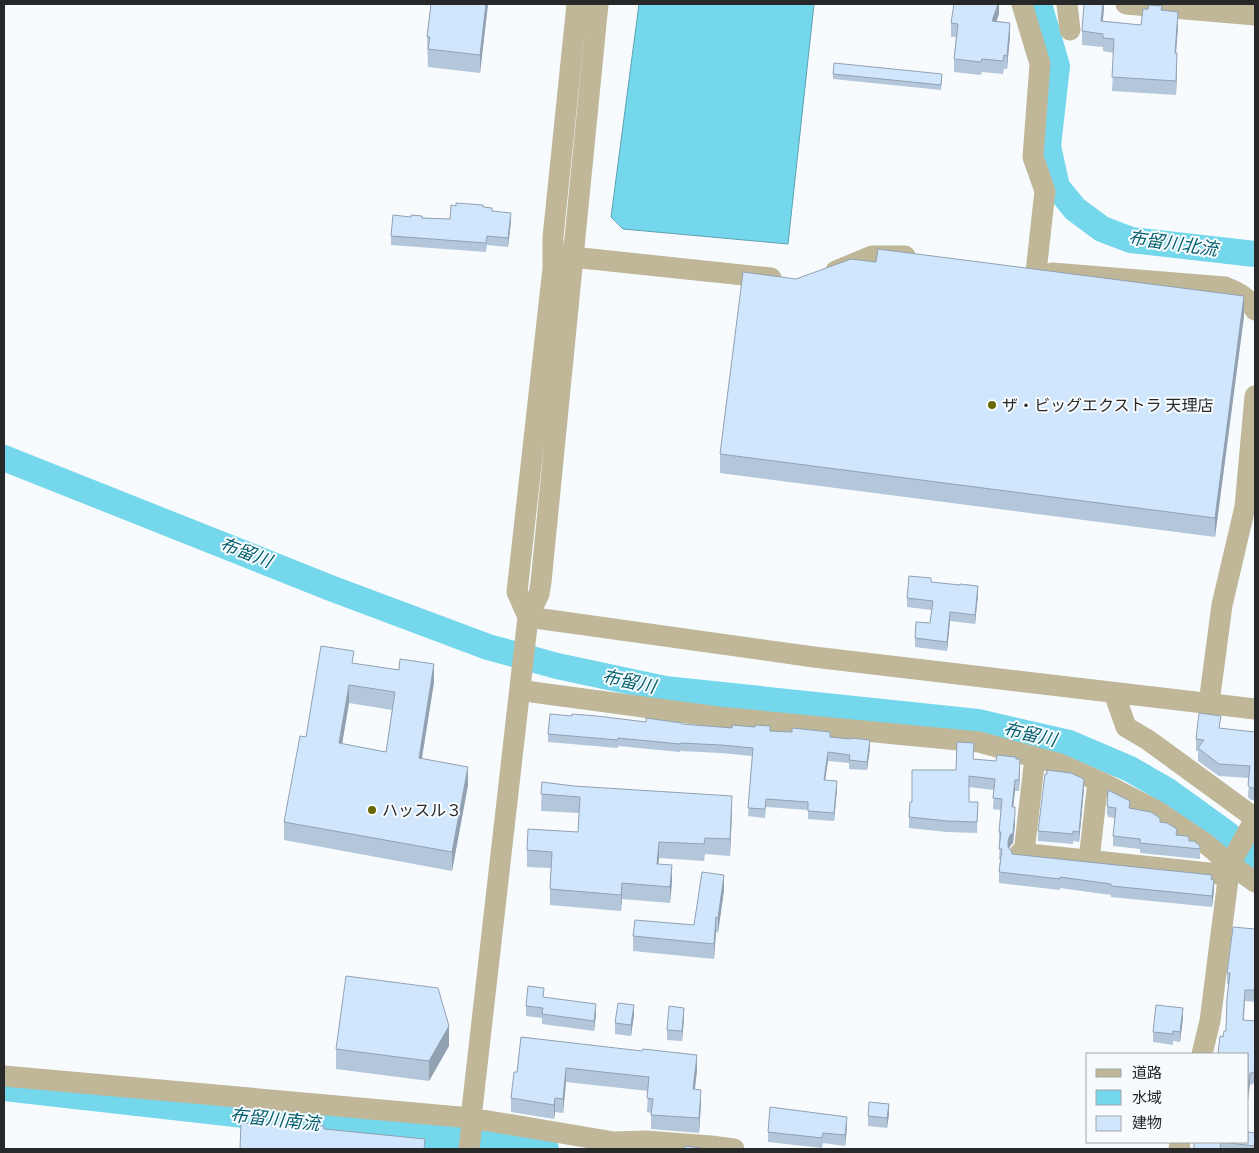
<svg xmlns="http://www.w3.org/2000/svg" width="1259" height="1153" font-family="Raleway,'Noto Sans JP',sans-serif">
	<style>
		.water { fill: #74d7ec; stroke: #5da2b2 }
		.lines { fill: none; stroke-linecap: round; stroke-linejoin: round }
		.river { stroke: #74d7ec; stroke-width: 26 }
		.minor { stroke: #bfb798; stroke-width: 21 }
		.wall { fill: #b3c6da; fill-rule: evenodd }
		.shaded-wall { fill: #92a1b1 }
		.building { fill: #d0e6fd; stroke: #92a1b1; fill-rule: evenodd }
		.poi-dot { fill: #676703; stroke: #f7fbfe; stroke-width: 2 }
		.labels { text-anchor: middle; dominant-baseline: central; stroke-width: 4; stroke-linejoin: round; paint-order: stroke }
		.poi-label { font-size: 16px; fill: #27282a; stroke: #f7fbfe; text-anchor: start }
		.water-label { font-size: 18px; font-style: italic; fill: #045e6d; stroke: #f7fbfe }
	</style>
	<rect width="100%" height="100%" fill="#f7fbfe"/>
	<path class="water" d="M639,4H814L788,244L623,229L611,217Z"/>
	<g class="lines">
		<path class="river" d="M1039,4L1057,66L1048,146L1057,187L1075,209L1102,229L1131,240L1255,254
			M4,458L333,589L488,647L557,666L665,689L978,722L1069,743L1130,769L1168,791L1226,833L1255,857
			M4,1088L546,1149"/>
		<path class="minor" d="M1022,4L1040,64L1033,157L1045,191L1036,272
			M1067,4L1070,30
			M1126,4L1255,15
			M553,255L771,278
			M836,271L872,256H905
			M1052,273L1225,287C1238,292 1249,298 1255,310
			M528,617L814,657L1255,709
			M528,617L517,592L553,268V237L577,4
			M520,688L532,692L718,717L979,742L1060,764L1103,783L1157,811L1206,844L1230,864L1255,882
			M1114,693L1126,727L1148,740L1255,818
			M1209,703L1222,605L1245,507L1255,396
			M1020,853L1228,875
			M1024,853L1035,757
			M1089,860L1098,781
			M1202,1054L1210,1021L1230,864L1255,819
			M4,1076L471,1118L614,1142L646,1141L711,1146L734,1149
			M469,1149L472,1124L471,1118L528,617L539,594L541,582L598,4
			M1179,1149L1180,1142"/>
	</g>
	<path class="wall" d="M431,4H488L480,73L428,67L427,37Z
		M999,4V14L996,21L1010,36L1007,69H1004L1003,74L982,72L981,75L954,72V59L956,37H951V23Z
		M1104,4L1103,21L1141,25L1162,10L1178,26L1176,53L1177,67L1176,95L1112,91L1114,53L1103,51V47L1082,45V31Z
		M833,74L942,79L941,90L833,79Z
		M483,207L492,211L511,222L508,247L487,245L486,252L391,245V236L411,217L450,219Z
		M796,279L1244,316L1215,537L720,473V454Z
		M931,582L978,595L975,624L950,621L947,651L915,647V638L930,623L932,610L907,607V598Z
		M354,663L434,682L422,758L468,785L452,871L284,840V822L306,737ZM349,703L392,710L386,752L342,744Z
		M572,716L646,722L682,724L770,731L830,737L870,748L867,770L849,769V763L828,761L825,780L837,789L834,821L808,819V810L766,807L765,818L748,816L752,756L721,753L680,751V752L618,746V748L548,742V734Z
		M1220,729L1255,732V800H1251L1248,797L1249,778L1219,776L1198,761V751H1196V739Z
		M974,759L996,761L1016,759L1020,770L1019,791H1015L1013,807L1015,824L1013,843L1009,848L1012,854L1212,879L1214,890L1212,907L1111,897V895L1060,888V890L999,883V872L1000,860L999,859L1000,843H999V832L1001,810L993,809L994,790L969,787V802H978L977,833L947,832L909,828V817L912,802L956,770Z
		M542,782L732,812L730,856L705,854L704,861L659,858L658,864L672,882L670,903L622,899L621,911L550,905V889L551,868L527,867V850L578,832L579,813L541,811Z
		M1084,789L1079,842L1073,841V844L1038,841V831Z
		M1107,805L1130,808L1160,822L1177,835L1200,846V859L1140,853V849L1113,846V836L1115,818L1108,817V815H1107Z
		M724,890L718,933L716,932L714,959L633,951V936L694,925Z
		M1255,929V1002L1245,1001L1244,1020L1255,1021V1083H1253V1085L1250,1084L1223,1037L1226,1031L1229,985L1227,984V973Z
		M544,997L596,1014L594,1031L542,1024V1018L526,1016V1006Z
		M634,1015L631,1036L615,1034V1023Z
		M684,1018L682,1041L667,1040V1030Z
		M1183,1018L1180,1042L1173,1041V1045L1153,1042V1032Z
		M521,1037L697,1070L695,1089L701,1104L699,1133L651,1129V1113L647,1112L648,1091L566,1082L563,1113L555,1112L554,1119L511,1112V1098L517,1072Z
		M449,1046L429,1081L336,1069V1049Z
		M889,1114L887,1128L868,1126V1116Z
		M847,1127L845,1146L823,1143L822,1148L768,1142V1132Z
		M1255,1133V1149H1190H1194Z"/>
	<path class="shaded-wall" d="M486,4H488L480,73V55Z
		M998,4H999V14L992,34V21Z
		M1103,4H1104V9L1101,35V21Z
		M1178,12V26L1175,67V53Z
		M1010,23V36L1007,69V56Z
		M1177,53V67L1176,95V81Z
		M511,213V222L508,247V238Z
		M1244,296V316L1215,537V518Z
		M978,586V595L975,624V615Z
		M950,612V621L947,651V642Z
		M434,664V682L419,776V758Z
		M349,685V703L339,762V743Z
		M870,740V748L867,770V762Z
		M828,752V761L824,788V780Z
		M1020,759V770L1019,791V780Z
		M468,767V785L452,871V852Z
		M1084,779V789L1079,842V832Z
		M1015,780V791L1012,818V807Z
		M837,781V789L834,821V813Z
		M732,796V812L730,856V839Z
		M1015,813V824L1013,843L1010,846L1008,852V841Z
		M659,842V858L657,881V864Z
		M672,865V882L670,903V887Z
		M724,875V890L718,933V918Z
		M1214,880V890L1212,907V896Z
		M622,883V899L621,911V895Z
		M716,917V932L714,959V944Z
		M596,1004V1014L594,1031V1021Z
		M634,1005V1015L631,1036V1025Z
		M684,1008V1018L682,1041V1031Z
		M1183,1008V1018L1180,1042V1032Z
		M449,1026V1046L429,1081V1061Z
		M697,1055V1070L693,1103V1089Z
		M566,1068V1082L563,1113V1099Z
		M1250,1073V1084L1248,1101V1090Z
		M701,1090V1104L699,1133V1118Z
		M555,1098V1112L554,1119V1105Z
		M889,1104V1114L887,1128V1118Z
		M847,1117V1127L845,1146V1135Z"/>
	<path class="building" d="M431,4H486L480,55L428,49L430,37H427Z
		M954,4H998L992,21L1010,23L1007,56L1004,55L1003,61L982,59L981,62L954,59L958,24L951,23Z
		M1084,4H1103L1101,21L1141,25L1143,9H1148L1149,5L1162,6L1161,10L1178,12L1175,53H1177L1176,81L1112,77L1114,39L1103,38V34L1082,31Z
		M834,63L942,74L941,85L833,74Z
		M456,203L483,205V207L492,208V211L511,213L508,238L487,236L486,243L391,236L393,215L411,217V215L422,216V218L450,219L451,205L456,206Z
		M878,249L1244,296L1215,518L720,454L743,272L796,279L851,259L876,262Z
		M909,576L931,578V582L960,585V584L978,586L975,615L950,612L947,642L915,638L916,622L930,623L933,601L907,598Z
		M321,646L354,651L352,663L399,670L400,659L434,664L419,758L468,767L452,852L284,822L300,736L306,737ZM349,685L395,692L386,752L339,743Z
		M1199,713L1221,716L1219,728L1255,732V788H1251L1248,785L1250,766L1219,764L1198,748L1204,740L1196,739Z
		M550,714L572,716V714L597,716L646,722V718L682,723V724L732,728V725L755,727V725L770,726V731L792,732V728L830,732V737L851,739V738L870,740L867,762L849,760L850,755L828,752L824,780L837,781L834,813L808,811V802L766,799L765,809L748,808L753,748L721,745L680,743V744L618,738V740L548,734Z
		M957,742L974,743L973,759L996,761L997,755L1016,757V759H1020L1019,780H1015L1012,807H1015V813L1013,833L1010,835L1008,841V847L1012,852V854L1212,875L1211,879L1214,880L1212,896L1111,886V884L1060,877V879L999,872L1002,849H999L1001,832H999L1002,799L993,798L995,779L969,776V802H978L977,822L947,821L909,817L910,802H912V770H956Z
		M1047,770L1071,773L1084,779L1079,832L1073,831V834L1038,831L1045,774H1047Z
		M542,782L574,786L732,796L730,839L705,838L704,844L659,842L657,864L672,865L670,887L622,883L621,895L550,889L552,852L527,850L528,829L578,832L580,797L541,794Z
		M1108,790L1130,801L1129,808L1151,812L1160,818V822L1167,823L1177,829L1176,835L1187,836L1189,837V841H1194L1200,846V849L1140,843V839L1113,836L1116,808L1108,807V805H1107Z
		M702,872L724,875L718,918L716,917L714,944L633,936L635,920L694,925Z
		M1233,927L1255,929V990H1245L1243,1020L1255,1021V1072H1253V1073H1250L1248,1090V1054H1218L1220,1036L1223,1037L1224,1031H1226L1227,998L1230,973H1227Z
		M346,976L438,988L449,1026L429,1061L336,1049Z
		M528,986L544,988L543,997L596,1004L594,1021L542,1014L543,1008L526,1006Z
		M618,1003L634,1005L631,1025L615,1023Z
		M1156,1005L1183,1008L1180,1032L1173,1031V1034L1153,1032Z
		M669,1006L684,1008L682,1031L667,1030Z
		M521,1037L642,1051L643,1049L697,1055L693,1089L701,1090L699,1118L651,1115L653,1099L647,1098L649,1077L566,1068L563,1099L555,1098L554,1105L511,1098L514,1072H517Z
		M869,1102L889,1104L887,1118L868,1116Z
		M770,1107L847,1117L845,1135L823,1133L822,1138L768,1132Z
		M241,1123L324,1126V1129L425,1139L424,1149H240Z
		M1248,1132L1255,1133V1146L1221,1142L1220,1149H1190V1148L1194,1149V1142H1248Z
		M685,1146L701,1148V1149H685Z"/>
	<g class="poi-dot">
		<circle cx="992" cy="405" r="5"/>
		<circle cx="372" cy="810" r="5"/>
	</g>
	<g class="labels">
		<g class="poi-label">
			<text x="1002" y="405">ザ・ビッグエクストラ 天理店</text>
			<text x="382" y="810">ハッスル３</text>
		</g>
		<g class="water-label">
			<text transform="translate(1173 243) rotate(8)">布留川北流</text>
			<text transform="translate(246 552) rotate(21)">布留川</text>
			<text transform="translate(629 681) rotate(12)">布留川</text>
			<text transform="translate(1030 734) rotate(13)">布留川</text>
			<text transform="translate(275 1119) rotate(6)">布留川南流</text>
		</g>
	</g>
	<rect width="1259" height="1153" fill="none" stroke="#27282a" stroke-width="10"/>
	<rect x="1086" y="1053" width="162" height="90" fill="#f7fbfe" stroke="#a4a7a9"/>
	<rect x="1096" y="1069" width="25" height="8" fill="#bfb798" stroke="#a4a7a9"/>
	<text x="1132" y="1078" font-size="15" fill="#27282a">道路</text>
	<rect x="1096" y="1090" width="25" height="15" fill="#74d7ec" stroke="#a4a7a9"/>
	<text x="1132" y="1103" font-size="15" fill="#27282a">水域</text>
	<rect x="1096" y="1116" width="25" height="15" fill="#d0e6fd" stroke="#a4a7a9"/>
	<text x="1132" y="1128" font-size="15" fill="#27282a">建物</text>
</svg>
